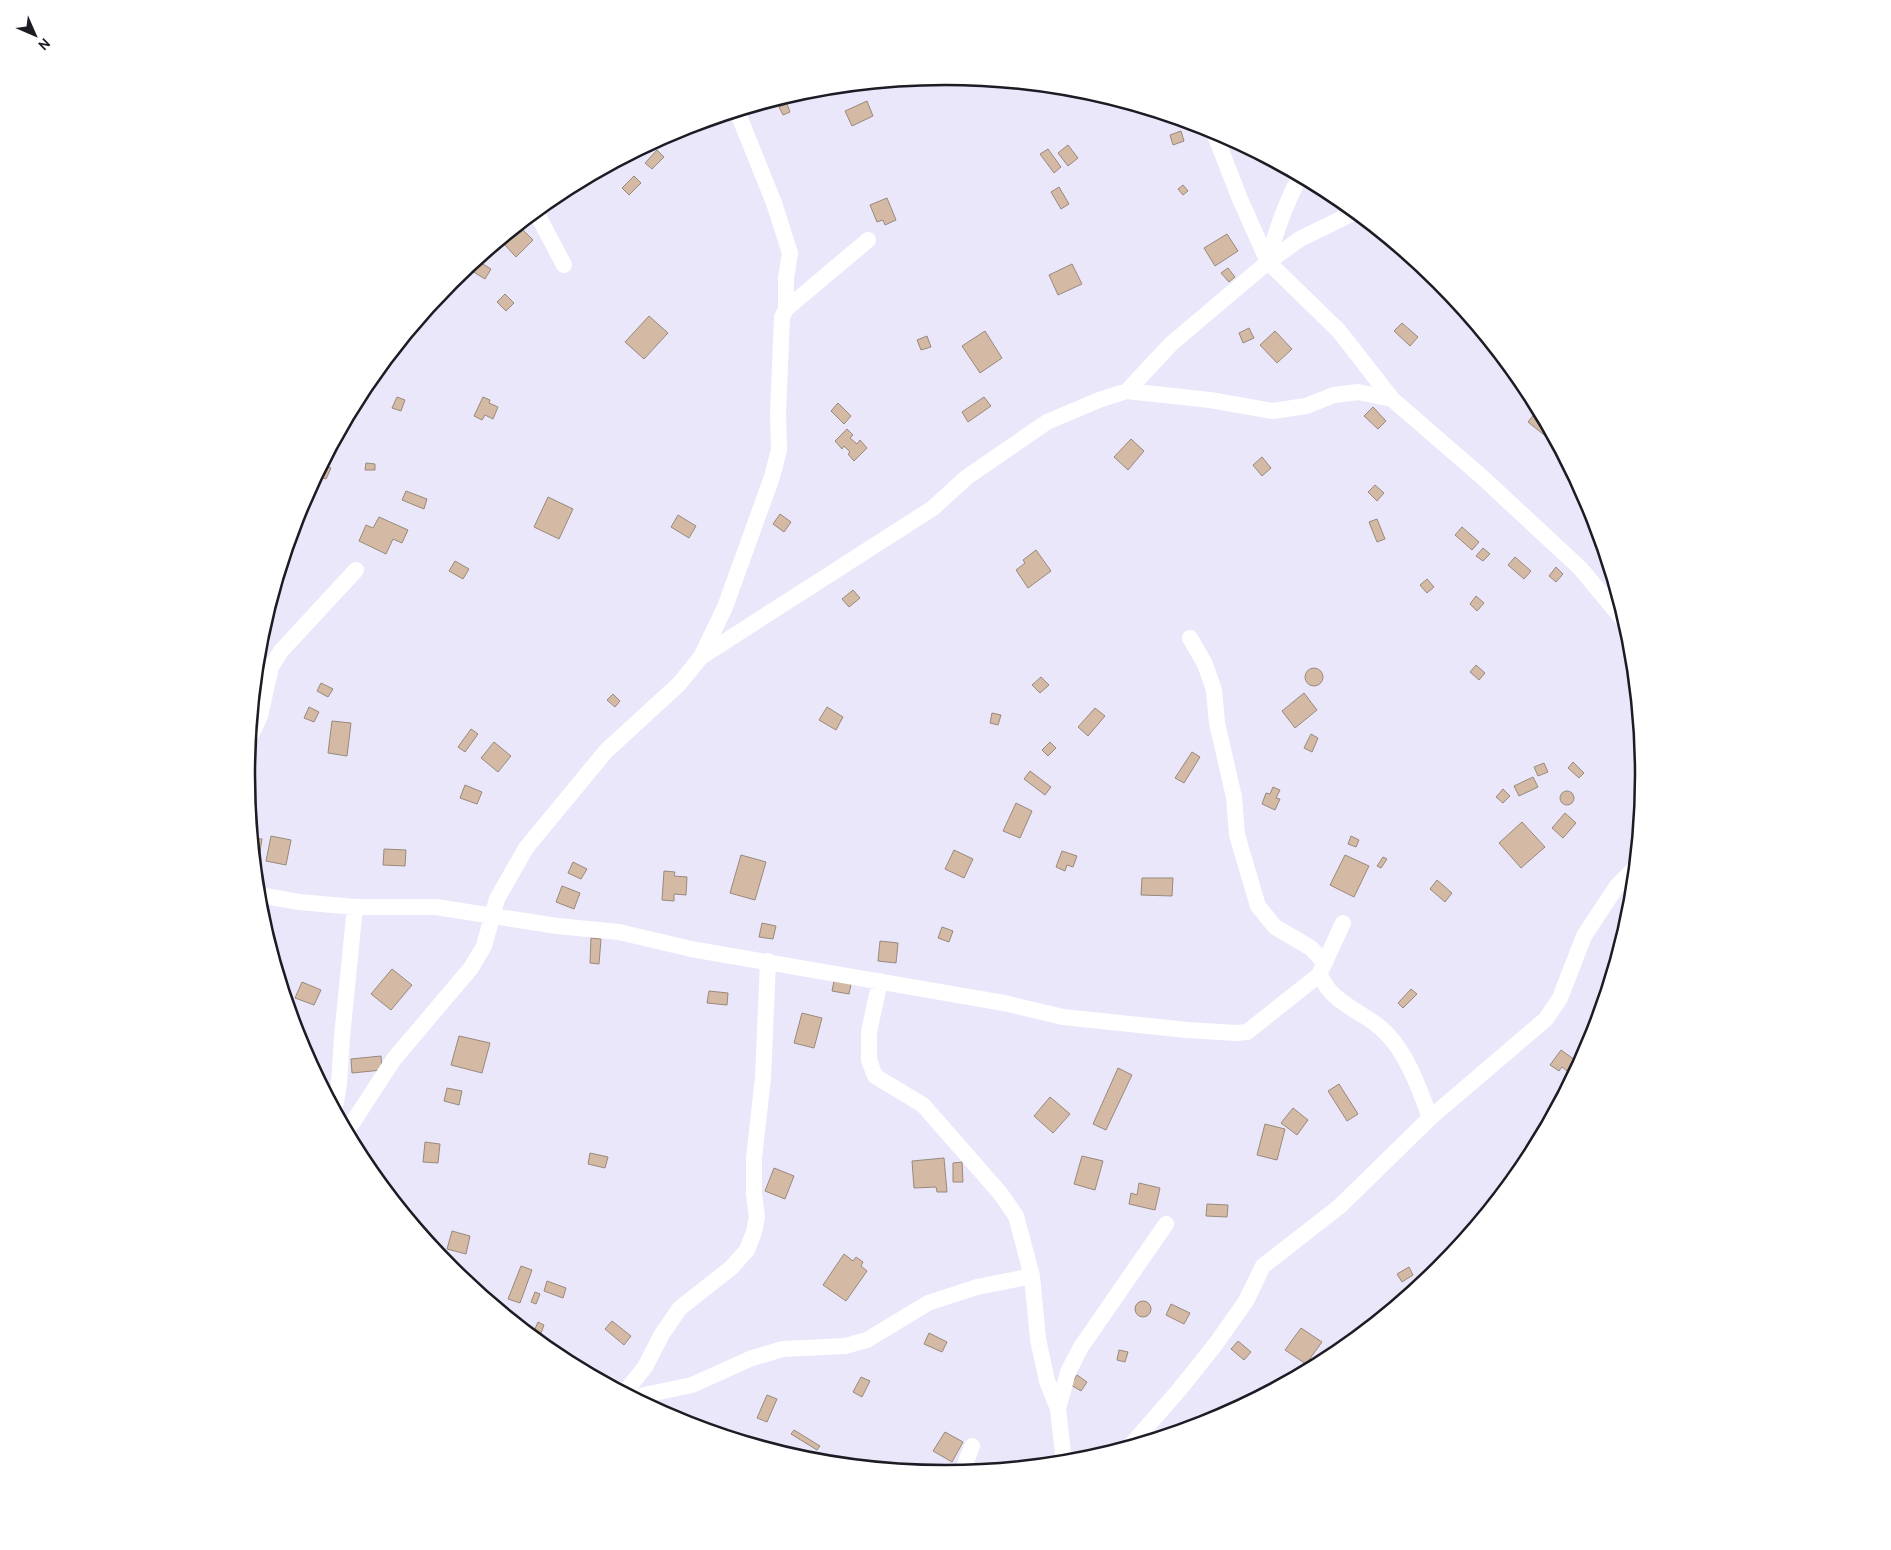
<svg xmlns="http://www.w3.org/2000/svg" width="1891" height="1550" font-family="Cabin,sans-serif">
	<style>
		.building { fill: #d4baa4; stroke: #99897c }
		.lines { fill: none; stroke-linecap: round; stroke-linejoin: round }
		.street { stroke: #fff; stroke-width: 16 }
		.rim { fill: none; stroke: #1d1b23; stroke-width: 2.5 }
	</style>
	<rect width="100%" height="100%" fill="#eae7fb"/>
	<path class="building" d="M867,101L873,116L852,126L845,111Z
		M787,104L790,112L783,115L779,107Z
		M1181,131L1184,141L1173,145L1170,135Z
		M1068,145L1078,158L1068,166L1058,153Z
		M1048,149L1061,167L1054,173L1040,154Z
		M657,150L664,157L652,169L645,163Z
		M634,176L641,183L629,195L622,188Z
		M1183,185L1188,191L1183,195L1178,189Z
		M1059,187L1069,204L1061,209L1051,192Z
		M887,198L896,220L885,225L883,220L877,222L870,205Z
		M521,228L533,240L516,257L504,244Z
		M1227,234L1238,251L1215,266L1204,248Z
		M478,261L491,269L485,279L472,271Z
		M1072,264L1082,284L1058,295L1049,275Z
		M1228,268L1235,277L1229,282L1221,273Z
		M505,294L514,303L506,311L497,302Z
		M649,316L668,333L644,359L625,342Z
		M1402,323L1418,337L1410,346L1394,331Z
		M1249,328L1254,338L1243,343L1239,333Z
		M985,331L1002,358L980,373L962,346Z
		M1275,331L1292,349L1277,363L1260,345Z
		M927,336L931,347L921,350L917,340Z
		M397,397L405,400L401,411L392,408Z
		M483,397L490,400L489,403L498,407L493,419L485,415L482,420L474,416Z
		M984,397L991,406L968,422L962,412Z
		M838,403L851,416L844,424L831,411Z
		M1373,407L1386,421L1378,429L1364,416Z
		M1538,409L1559,447L1528,422Z
		M847,429L853,435L850,438L857,444L860,440L867,448L854,461L848,454L850,452L844,446L842,449L835,441Z
		M1131,439L1144,451L1128,470L1114,457Z
		M1262,457L1271,468L1262,476L1253,465Z
		M366,463L375,464V470H365Z
		M323,465L331,468L326,479L317,476Z
		M1375,485L1384,493L1377,501L1368,492Z
		M406,491L427,499L424,509L402,500Z
		M548,497L573,509L559,539L534,527Z
		M780,514L791,522L784,532L773,524Z
		M678,515L696,526L689,538L671,527Z
		M379,517L408,530L402,543L393,539L386,554L359,541L366,525L373,528Z
		M1377,519L1385,539L1377,542L1369,522Z
		M1462,527L1479,542L1472,550L1455,535Z
		M1601,539L1606,556L1605,557L1594,545Z
		M1483,548L1490,554L1483,561L1476,556Z
		M1036,550L1051,571L1028,588L1016,570L1025,563L1023,560Z
		M1515,557L1531,571L1524,579L1508,565Z
		M455,561L469,569L463,579L449,571Z
		M1556,567L1563,574L1556,582L1549,576Z
		M1427,579L1434,587L1427,593L1420,585Z
		M853,590L860,598L849,607L842,599Z
		M1476,596L1484,603L1477,611L1470,604Z
		M1476,665L1485,673L1479,680L1470,672Z
		M1305 677a9 9 0 1 1 18 0a9 9 0 1 1-18 0Z
		M1041,677L1049,685L1040,693L1032,685Z
		M321,683L333,689L328,697L317,691Z
		M1304,693L1317,710L1295,728L1282,711Z
		M613,694L620,701L615,707L607,700Z
		M309,707L319,712L314,722L304,718Z
		M827,707L843,717L836,730L819,720Z
		M1095,708L1105,716L1088,736L1078,727Z
		M992,713L1001,715L998,725L990,723Z
		M332,721L351,723L347,756L328,753Z
		M471,729L478,734L465,752L458,747Z
		M1311,734L1318,738L1312,752L1304,748Z
		M494,742L511,756L498,772L481,758Z
		M1050,742L1056,748L1048,756L1042,750Z
		M1192,752L1200,757L1184,783L1175,778Z
		M1573,762L1584,773L1579,778L1568,768Z
		M1544,763L1548,772L1538,776L1534,767Z
		M1030,771L1051,787L1045,795L1024,779Z
		M1533,777L1538,787L1519,796L1514,786Z
		M465,785L482,792L477,804L460,798Z
		M1273,787L1280,790L1276,798L1280,799L1275,810L1262,804L1266,793L1270,794Z
		M1503,789L1510,796L1503,803L1496,797Z
		M1560 798a7 7 0 1 1 14 0a7 7 0 1 1-14 0Z
		M249,794L255,797L251,807L250,806Z
		M1016,803L1032,811L1020,838L1003,831Z
		M1565,813L1576,823L1563,838L1552,828Z
		M1522,822L1545,847L1521,868L1499,843Z
		M271,836L291,840L286,865L266,861Z
		M1351,836L1359,840L1356,847L1348,844Z
		M253,838L262,839L260,852L254,851Z
		M384,849L406,850L405,866L383,865Z
		M954,850L973,859L964,878L945,869Z
		M1062,851L1077,856L1073,867L1067,865L1065,871L1056,867Z
		M741,855L766,862L755,900L730,893Z
		M1345,855L1369,866L1354,897L1330,885Z
		M1383,857L1387,859L1381,868L1377,866Z
		M573,862L587,869L581,879L568,873Z
		M664,871L675,872L674,876L687,877L686,895L674,894V901L662,900Z
		M1142,878H1173L1172,896L1141,895Z
		M1437,880L1452,893L1445,902L1430,889Z
		M562,886L580,893L574,909L556,902Z
		M762,923L776,926L773,939L759,937Z
		M942,927L953,931L949,942L938,938Z
		M591,938L601,939L599,964L590,963Z
		M880,941L898,943L896,963L878,961Z
		M392,969L412,985L391,1010L371,994Z
		M834,981L851,984L849,994L832,991Z
		M302,982L321,990L314,1005L295,998Z
		M1411,989L1417,994L1403,1008L1398,1003Z
		M709,991L728,993L727,1005L707,1003Z
		M802,1013L822,1018L814,1048L794,1043Z
		M459,1036L490,1043L482,1073L451,1065Z
		M1561,1050L1575,1060L1567,1071L1562,1067L1559,1071L1550,1065Z
		M381,1056L382,1070L352,1073L351,1059Z
		M1118,1068L1132,1075L1106,1130L1093,1124Z
		M1339,1084L1358,1114L1347,1121L1328,1091Z
		M447,1088L462,1091L459,1105L444,1101Z
		M1050,1097L1070,1114L1053,1133L1034,1116Z
		M1293,1108L1308,1120L1297,1135L1281,1123Z
		M1265,1124L1285,1129L1277,1160L1257,1155Z
		M425,1142L440,1144L438,1163L423,1162Z
		M590,1153L608,1157L605,1168L588,1164Z
		M1082,1156L1103,1161L1095,1190L1074,1184Z
		M944,1158L947,1192H937L936,1187L914,1188L912,1161Z
		M962,1162L963,1182H953V1163Z
		M774,1168L794,1176L785,1199L765,1191Z
		M1139,1183L1160,1188L1155,1210L1129,1204L1131,1193L1137,1195Z
		M1207,1204L1228,1205L1227,1217L1206,1216Z
		M452,1231L470,1236L466,1254L447,1249Z
		M1463,1236L1464,1239L1453,1252L1449,1245Z
		M844,1254L853,1261L856,1257L863,1262L861,1266L867,1271L846,1301L823,1285Z
		M521,1266L532,1270L520,1303L508,1299Z
		M1409,1267L1413,1275L1402,1282L1397,1274Z
		M547,1281L566,1288L563,1298L544,1291Z
		M535,1292L540,1294L536,1304L531,1302Z
		M1135 1309a8 8 0 1 1 16 0a8 8 0 1 1-16 0Z
		M1171,1304L1190,1313L1184,1324L1166,1315Z
		M612,1321L631,1336L624,1345L605,1329Z
		M538,1322L544,1325L541,1333L534,1331Z
		M1301,1328L1322,1342L1306,1364L1285,1350Z
		M929,1333L947,1342L942,1352L924,1344Z
		M1238,1341L1251,1352L1244,1360L1231,1349Z
		M1119,1350L1128,1352L1125,1362L1117,1360Z
		M1077,1375L1087,1382L1081,1391L1071,1385Z
		M861,1377L870,1381L862,1397L853,1392Z
		M767,1395L777,1399L767,1422L757,1418Z
		M794,1430L820,1446L817,1450L791,1434Z
		M945,1432L963,1442L952,1462L933,1451Z"/>
	<g class="lines">
		<path class="street" d="M737,111L774,203L790,253L786,278V309
			M1213,130L1240,199L1268,262L1339,331L1392,399L1482,477L1580,568L1626,623
			M536,212L564,265
			M1268,262C1275,232 1286,203 1300,176
			M1127,391L1172,343L1268,262L1300,239L1355,212
			M1190,638L1205,664L1214,690L1217,723L1234,797L1237,835L1258,906L1275,927L1311,948L1324,962
			M701,657L725,607L772,477L779,450L778,413L782,317L786,309L868,240
			M250,737L260,716L271,667L281,651L356,570
			M259,895L299,902L355,907H436L557,926L619,932L691,949L1004,1003L1063,1017L1187,1030L1236,1033L1247,1032L1319,975L1343,923
			M1319,975C1323,980 1326,986 1330,991C1343,1006 1362,1013 1377,1025C1404,1045 1419,1087 1430,1118
			M880,981L869,1032V1060L875,1076L923,1105L1000,1193L1016,1216L1032,1276L1038,1339L1047,1381L1058,1409L1064,1462
			M335,1107L339,1084L342,1037L355,907
			M346,1129L353,1122L394,1059L471,968L484,946L497,899L526,848L606,751L679,684L701,657L933,508L967,477L1047,422L1099,400L1127,391L1210,400L1273,411L1306,406L1334,395L1358,392L1392,399
			M625,1392L645,1367L662,1334L680,1308L731,1268L747,1250L754,1232L757,1217L754,1194V1158L763,1078L768,961
			M635,1397L692,1385L752,1358L783,1349L845,1346L867,1340L928,1303L977,1287L1032,1276
			M1058,1409L1068,1372L1081,1347L1166,1224
			M1131,1445L1179,1390L1215,1345L1246,1301L1263,1266L1340,1206L1430,1118L1546,1019L1560,998L1584,936L1617,886L1635,868
			M962,1472L972,1446"/>
	</g>
	<path d="M0 0H1891V1550H0ZM255 775a690 690 0 1 1 1380 0a690 690 0 1 1-1380 0Z" fill="#fff" fill-rule="evenodd"/>
	<path class="rim" d="M255 775a690 690 0 1 1 1380 0a690 690 0 1 1-1380 0Z"/>
	<g transform="translate(35 35) rotate(135)" stroke="#ffffff" stroke-width="4" paint-order="stroke">
	<path d="M0-4L9 19L0 12L-9 19Z" fill="#1d1b23"/>
	<text y="-8" font-size="14" font-weight="bold" text-anchor="middle" fill="#1d1b23">N</text>
	</g>
</svg>
